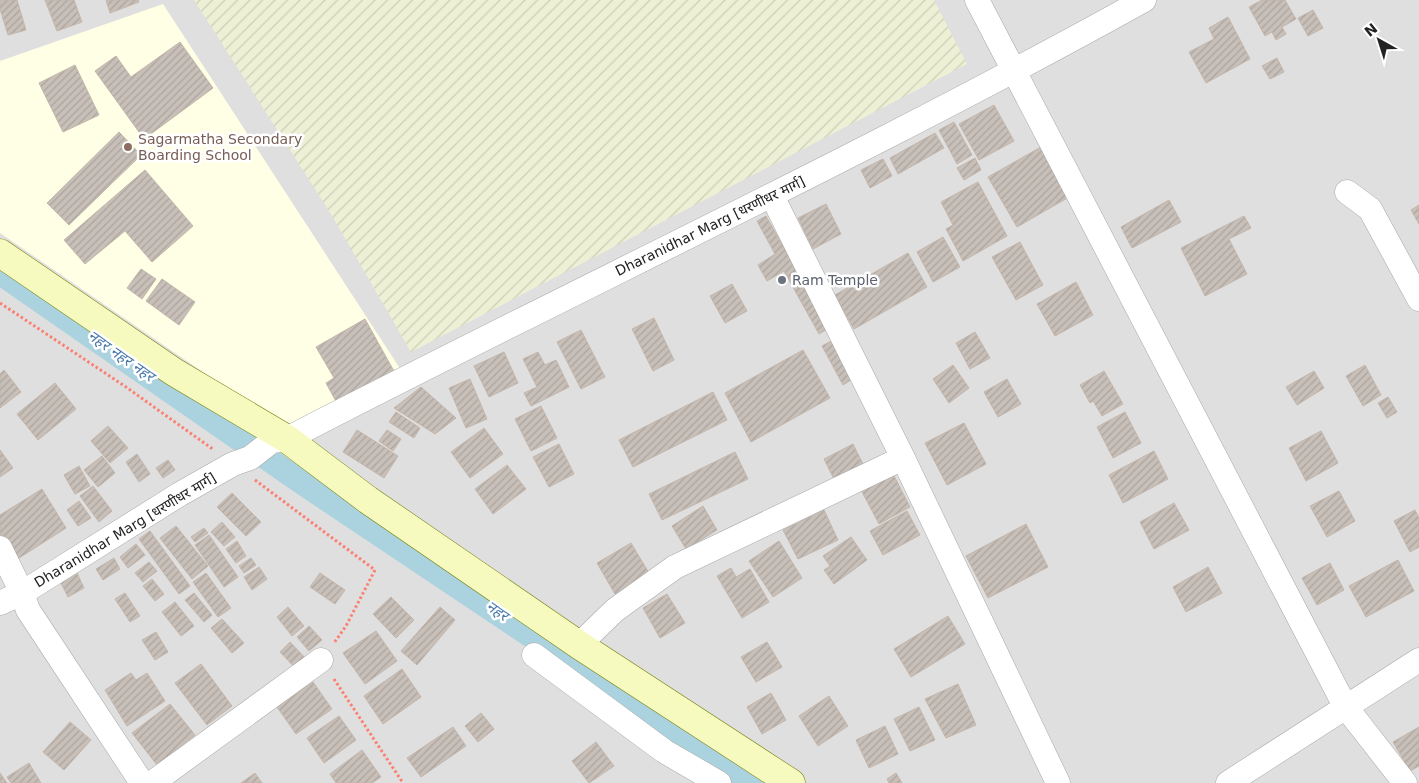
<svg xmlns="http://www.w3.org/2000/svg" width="1419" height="783" font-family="'DejaVu Sans','Noto Sans Devanagari',sans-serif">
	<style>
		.residential { fill: #e0dfdf }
		.education { fill: #ffffe5 }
		.farmland { fill: url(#farmland-furrows) }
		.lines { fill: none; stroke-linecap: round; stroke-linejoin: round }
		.canal { stroke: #aad3df; stroke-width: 24 }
		.building { fill: url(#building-hatch); stroke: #c4b6ab }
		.street-casing { stroke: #a9a9a9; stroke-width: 25 }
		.secondary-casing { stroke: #707d05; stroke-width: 29 }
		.path { stroke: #fa8072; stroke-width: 3; stroke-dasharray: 2.5 2.5; stroke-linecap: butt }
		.street { stroke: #fff; stroke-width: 24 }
		.secondary { stroke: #f7fabf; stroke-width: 28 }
		.education-dot { fill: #8d6e63; stroke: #fff; stroke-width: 2 }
		.worship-dot { fill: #6b7280; stroke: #fff; stroke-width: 2 }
		.labels { text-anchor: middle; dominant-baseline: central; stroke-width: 5; stroke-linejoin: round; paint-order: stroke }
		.education-label { font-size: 14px; fill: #785e54; stroke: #fff; text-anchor: start }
		.street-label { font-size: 14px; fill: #222; stroke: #fff }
		.worship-label { font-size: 14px; fill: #5b616d; stroke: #fff; text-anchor: start }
		.water-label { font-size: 15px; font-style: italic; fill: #4a7aab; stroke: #fff }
	</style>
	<defs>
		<pattern id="farmland-furrows" width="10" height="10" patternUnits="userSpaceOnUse" patternTransform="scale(1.25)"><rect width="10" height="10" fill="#eef0d5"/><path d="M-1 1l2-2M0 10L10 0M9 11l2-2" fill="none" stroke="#ccceb7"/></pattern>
		<pattern id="building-hatch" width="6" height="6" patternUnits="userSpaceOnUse" patternTransform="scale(1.25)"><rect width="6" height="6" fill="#c7bfb8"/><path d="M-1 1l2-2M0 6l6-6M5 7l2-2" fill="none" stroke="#aba49e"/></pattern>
	</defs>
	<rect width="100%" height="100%" fill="#f2efe9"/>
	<path class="residential" d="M0,0H1419V783H0Z"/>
	<path class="education" d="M163,4L401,370L293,434L0,233V61Z"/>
	<path class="farmland" d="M194,0H934L967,64L411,352L331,214Z"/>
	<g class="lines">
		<path class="canal" d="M0,273L301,482L751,783"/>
	</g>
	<path class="building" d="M0,0H17L26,30L8,35L0,9Z
		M45,0H74L82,22L57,31Z
		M106,0H138L139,2L110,13Z
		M1262,0H1285L1296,19L1282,27L1286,34L1276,40L1272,32L1265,36L1249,7Z
		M1313,10L1323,28L1308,36L1298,18Z
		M1228,17L1250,59L1206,83L1189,52L1214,39L1209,28Z
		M180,42L213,88L144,139L95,71L116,56L131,77Z
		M1277,58L1284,72L1270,79L1262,66Z
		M75,65L99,115L63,132L39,83Z
		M994,105L1014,141L979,160L959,124Z
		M954,122L972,155L957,164L939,130Z
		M119,132L141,155L69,225L47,203Z
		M935,133L944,148L898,174L890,158Z
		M1041,147L1069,197L1017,227L988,177Z
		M975,158L981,170L964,180L957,168Z
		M883,159L892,176L870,188L861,170Z
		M145,170L193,226L152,262L125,231L85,264L64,240Z
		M978,182L1007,236L963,261L946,229L953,225L941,202Z
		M1169,200L1181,222L1132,248L1121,227Z
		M826,204L841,234L813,249L798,218Z
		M1419,205V224L1411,210Z
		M766,216L829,328L819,334L784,271L767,281L758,265L775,254L757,221Z
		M1244,216L1251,228L1229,239L1247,274L1205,296L1181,248Z
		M943,237L960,267L933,282L917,252Z
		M1020,242L1043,285L1016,300L992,257Z
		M908,253L927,287L854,329L835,295Z
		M141,269L156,279L142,299L127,288Z
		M162,279L195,302L179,325L146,301Z
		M1076,282L1093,315L1055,336L1037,304Z
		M732,284L747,311L725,323L710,296Z
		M654,318L674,360L653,371L632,329Z
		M365,319L395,373L338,405L326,383L334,378L316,347Z
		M581,330L605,377L581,389L557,342Z
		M975,332L990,358L970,369L956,343Z
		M833,340L854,378L843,385L822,346Z
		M803,350L830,398L751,442L725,393Z
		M504,352L518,383L489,397L474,366Z
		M538,352L545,365L556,360L569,387L531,406L524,393L537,387L523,359Z
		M953,365L969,388L949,403L933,379Z
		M1365,365L1381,395L1363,406L1346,376Z
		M4,370L21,392L0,408V374Z
		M1104,371L1123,404L1102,416L1093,401L1090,403L1080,385Z
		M1314,371L1324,388L1297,405L1286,387Z
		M470,379L487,419L466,428L449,388Z
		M1007,379L1021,404L998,417L984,392Z
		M55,383L76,409L38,440L17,414Z
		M421,387L456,418L435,434L394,408Z
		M713,392L727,420L633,467L619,440Z
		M1388,397L1397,412L1387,418L1378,403Z
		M541,406L557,438L531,451L515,419Z
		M396,412L420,428L414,438L389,422Z
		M1125,412L1141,443L1113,458L1097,427Z
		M964,423L986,464L947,485L925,443Z
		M108,426L128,448L110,463L91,441Z
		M484,428L503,454L470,478L451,452Z
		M357,430L398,456L384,478L343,452Z
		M387,430L401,439L393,451L379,441Z
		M1321,431L1338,463L1306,481L1289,448Z
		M559,444L574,474L549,487L533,457Z
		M853,444L865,468L836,483L824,459Z
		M0,450L13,468L0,477Z
		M1154,451L1168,479L1123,503L1109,475Z
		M735,452L748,479L662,520L649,494Z
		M137,454L150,474L139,482L126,462Z
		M102,456L115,473L98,487L84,470Z
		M168,460L175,470L163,478L156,468Z
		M507,465L526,489L493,514L475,489Z
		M79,466L90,486L75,494L64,475Z
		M892,472L910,507L879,524L860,488Z
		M93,486L112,511L99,522L80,496Z
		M42,489L66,528L16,560L0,534V515Z
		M1339,491L1355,521L1327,537L1310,506Z
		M232,493L261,522L246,536L217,507Z
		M79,501L91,518L78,526L67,510Z
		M1174,503L1189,530L1154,549L1140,522Z
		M703,506L717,530L686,549L672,526Z
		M824,510L838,540L798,559L783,530Z
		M1415,510L1419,518V547L1410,552L1394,521Z
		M907,511L920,535L883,555L870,531Z
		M222,522L235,537L224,546L211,532Z
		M1026,524L1048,567L988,598L966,556Z
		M176,526L208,566L192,579L160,538Z
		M204,528L208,533L195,542L191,537Z
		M150,531L190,586L179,594L139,539Z
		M209,535L238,577L224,587L195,545Z
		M851,537L867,560L834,584L824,570L830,566L823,556Z
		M237,541L246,556L236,563L226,549Z
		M779,541L802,578L773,597L749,561Z
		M631,543L649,573L615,594L597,563Z
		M136,544L145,555L128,568L120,557Z
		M114,558L120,569L103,580L96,569Z
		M251,558L256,565L244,573L239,566Z
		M1398,560L1414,591L1366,617L1349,586Z
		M149,562L157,571L143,582L135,573Z
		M1330,563L1344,590L1317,605L1302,578Z
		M259,567L267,579L252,590L244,577Z
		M1208,567L1222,593L1186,612L1173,587Z
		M731,568L736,577L750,569L769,602L742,618L717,576Z
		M77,573L84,588L68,597L60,581Z
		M206,573L231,608L218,617L193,582Z
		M320,573L345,590L335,604L310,587Z
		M152,579L164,594L155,601L143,586Z
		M125,593L140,616L130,622L115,599Z
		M194,593L212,615L204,622L185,600Z
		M667,594L685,623L660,638L643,608Z
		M391,597L414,620L396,638L373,614Z
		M175,602L194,626L181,636L162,612Z
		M288,607L304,626L292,636L277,617Z
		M440,607L455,620L417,665L401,651Z
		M948,616L965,644L911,677L894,649Z
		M222,619L244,643L232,653L211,628Z
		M309,626L322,640L309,651L297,637Z
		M376,631L397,661L365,684L343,653Z
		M156,632L168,652L155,660L142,640Z
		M290,642L309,662L299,672L280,652Z
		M767,642L782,667L756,682L741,657Z
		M201,664L232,706L207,725L175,683Z
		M402,669L421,697L383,724L364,696Z
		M131,673L136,680L147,673L165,701L127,726L105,690Z
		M313,682L332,709L296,734L277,707Z
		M958,684L976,725L946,738L925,699Z
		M771,693L786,720L762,734L747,707Z
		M829,696L848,726L818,746L799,716Z
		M170,704L195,735L157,765L132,733Z
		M919,707L935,740L910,751L894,719Z
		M481,713L494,729L478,742L465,726Z
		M339,716L356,740L324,763L307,738Z
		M70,722L91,740L64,770L43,752Z
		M885,726L898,754L869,768L856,740Z
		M453,727L466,746L421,777L407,758Z
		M1419,727V766L1410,771L1393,742Z
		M596,742L614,766L589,783L572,761Z
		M362,750L381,777L372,783H336L330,774Z
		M29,763L41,783H11L7,777Z
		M0,773L7,783H0Z
		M255,773L262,783H241Z
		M896,773L902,783H889L887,779Z"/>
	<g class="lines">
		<defs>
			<path id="street" d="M977,0L1345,706L1405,783
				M1347,192L1370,209L1419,299
				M772,196L903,458L1058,783
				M0,548L22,593L28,610L142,783
				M0,603L22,593L180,494L233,464L250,458L272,441L287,439C572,291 863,156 1144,0
				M579,645L615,610L675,567L903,458
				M534,655L664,751L719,783
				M152,783L321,660
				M1228,783L1419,660"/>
			<path id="secondary" d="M0,253L174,372L287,439L368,500L579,645L791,783"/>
		</defs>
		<use href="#street" class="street-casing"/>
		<use href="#secondary" class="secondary-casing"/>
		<path class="path" d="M0,303L126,387L214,450
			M255,480L375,570L346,626L334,643
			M334,679L403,783"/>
		<use href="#street" class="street"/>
		<use href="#secondary" class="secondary"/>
	</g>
	<circle class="education-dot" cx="128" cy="147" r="5"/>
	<circle class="worship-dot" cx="782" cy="280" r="5"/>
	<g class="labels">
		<g class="education-label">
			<text x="138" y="139">Sagarmatha Secondary<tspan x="138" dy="16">Boarding School</tspan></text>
		</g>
		<g class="street-label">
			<text transform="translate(710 226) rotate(-26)">Dharanidhar Marg [धरणीधर मार्ग]</text>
			<text transform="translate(125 530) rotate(-31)">Dharanidhar Marg [धरणीधर मार्ग]</text>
		</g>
		<g class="worship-label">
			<text x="792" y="280">Ram Temple</text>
		</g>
		<g class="water-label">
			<text transform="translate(121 356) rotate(35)">नहर नहर नहर</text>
			<text transform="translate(497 611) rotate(34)">नहर</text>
		</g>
	</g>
	<g transform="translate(1379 40) rotate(321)" stroke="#ffffff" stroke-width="4" paint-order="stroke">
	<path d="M0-4L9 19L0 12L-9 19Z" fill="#222222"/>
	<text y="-8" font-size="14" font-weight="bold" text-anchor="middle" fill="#222222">N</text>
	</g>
</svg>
